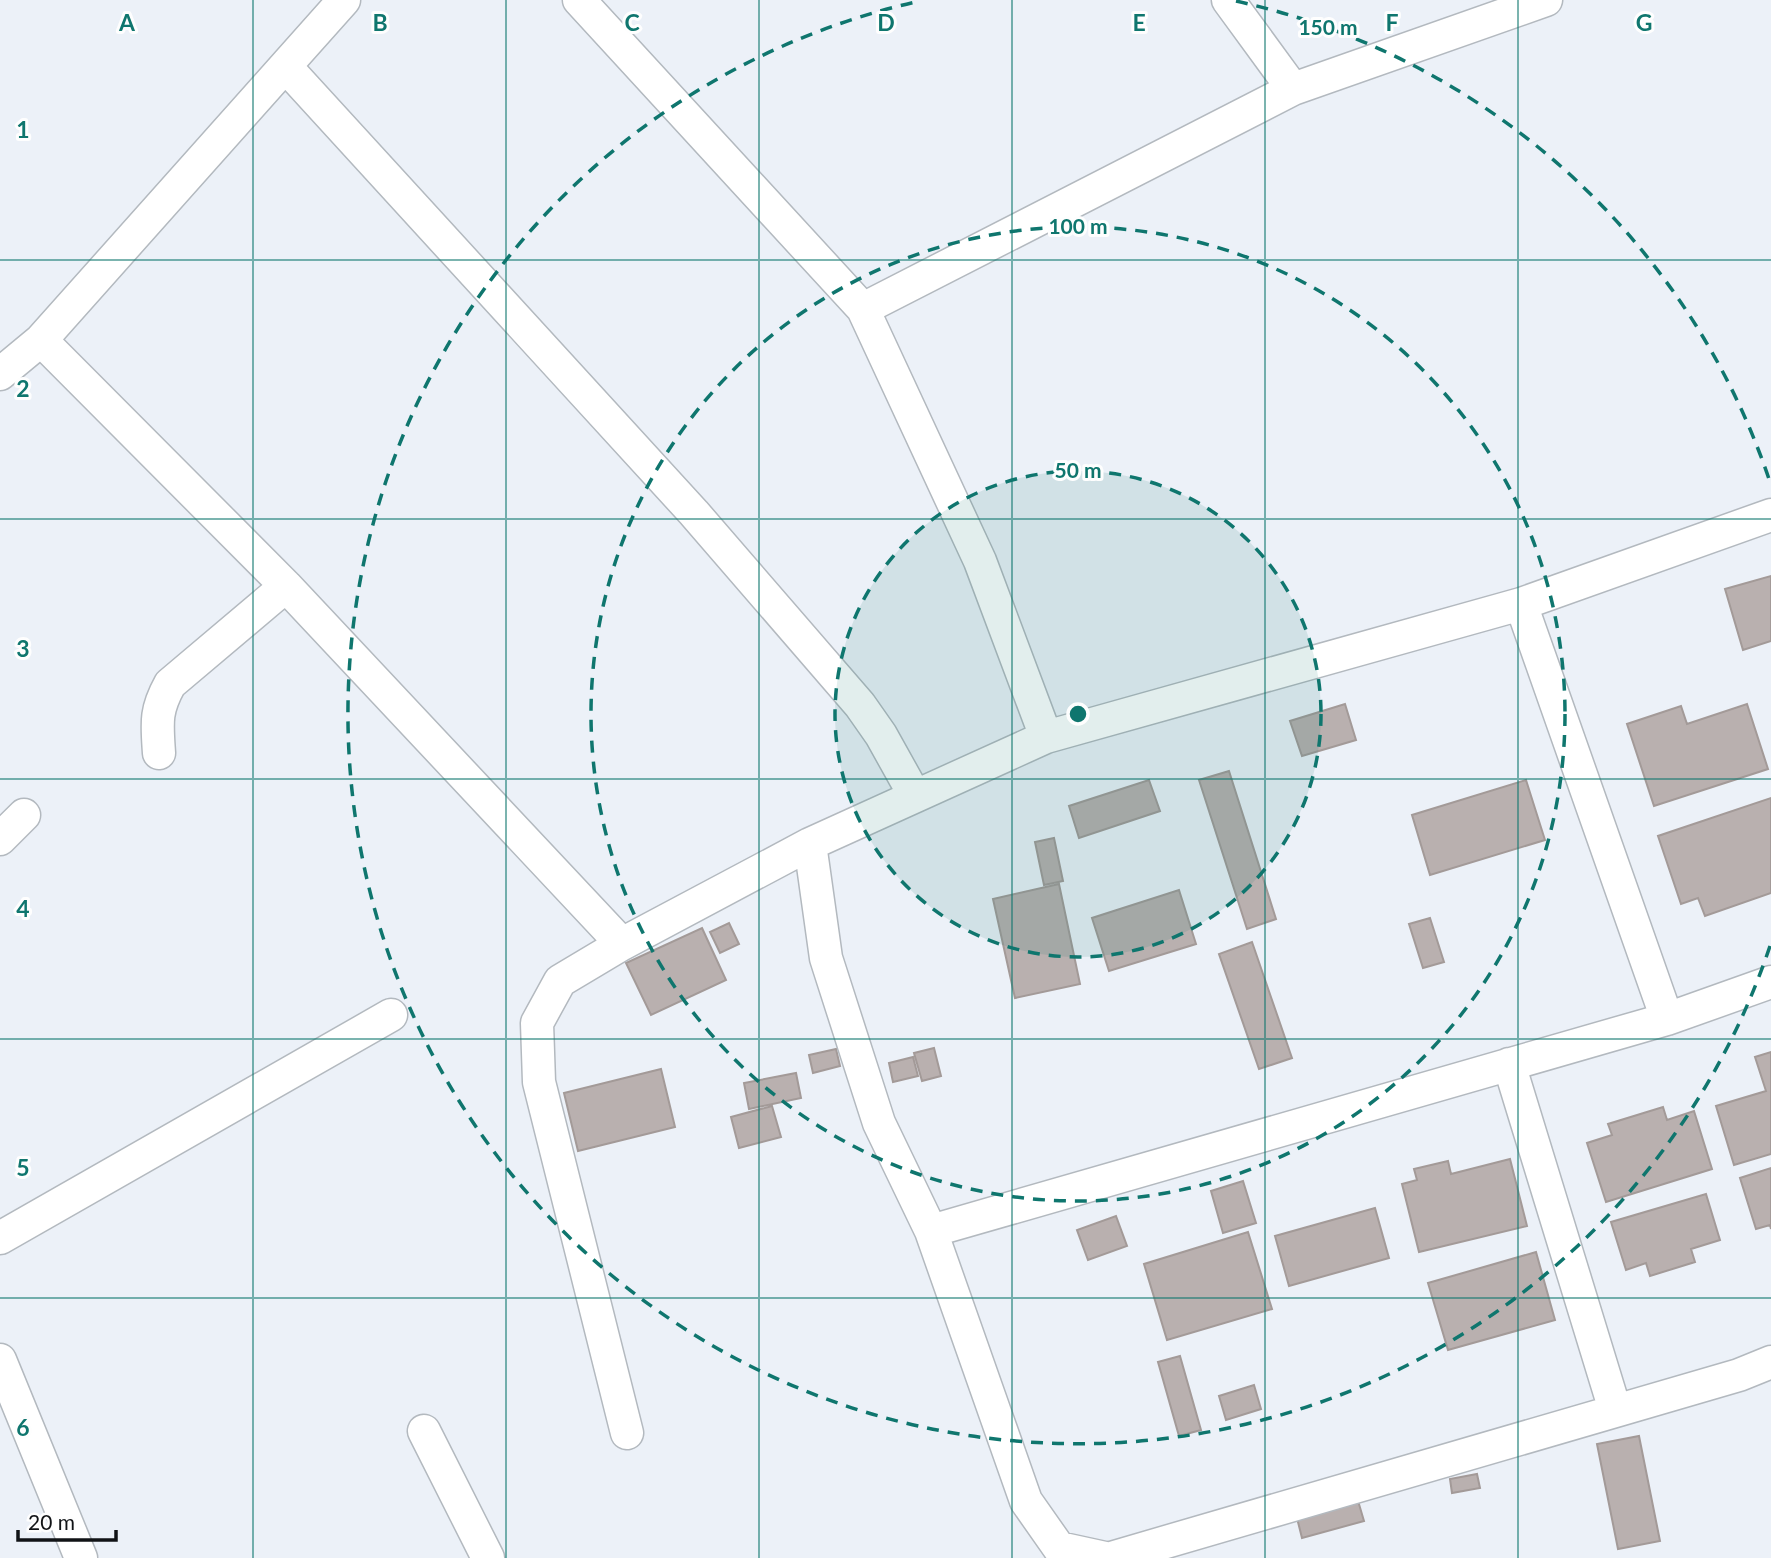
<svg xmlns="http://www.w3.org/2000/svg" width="1771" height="1558" font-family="Lato,sans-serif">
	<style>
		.building { fill: #b9b0af; stroke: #a39a98; stroke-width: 2 }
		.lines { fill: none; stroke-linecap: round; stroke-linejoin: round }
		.minor-casing { stroke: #b3b9bf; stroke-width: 35 }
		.minor { stroke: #fff; stroke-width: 32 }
		.grid { fill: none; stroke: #0f766e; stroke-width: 2; stroke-opacity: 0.55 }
		.ring { fill: none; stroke: #0f766e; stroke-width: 3.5; stroke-dasharray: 12 9 }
		.grid-label { font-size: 23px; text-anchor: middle; font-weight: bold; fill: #0f766e; stroke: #fefefe; stroke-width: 6; stroke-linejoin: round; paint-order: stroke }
		.centre { fill: #0f766e; stroke: #fefefe; stroke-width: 3.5 }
		.ring-label { font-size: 21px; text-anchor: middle; font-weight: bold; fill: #0f766e; stroke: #fefefe; stroke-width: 6; stroke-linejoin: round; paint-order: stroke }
	</style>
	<rect width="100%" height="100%" fill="#ecf1f8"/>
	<path class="building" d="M1771,576V641L1743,650L1725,589Z
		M1345,704L1356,740L1302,756L1290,721Z
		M1747,704L1768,769L1654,806L1627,724L1681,706L1687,724Z
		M1229,771L1276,919L1247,929L1199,780Z
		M1149,780L1160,811L1079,838L1069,806Z
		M1526,780L1545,840L1430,875L1412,815Z
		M1771,798V893L1705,916L1698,898L1681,904L1658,836Z
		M1054,838L1063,881L1044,885L1035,842Z
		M1059,884L1080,984L1015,998L993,899Z
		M1179,890L1196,944L1109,971L1092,918Z
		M1430,918L1444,962L1423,968L1409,924Z
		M729,923L739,944L720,953L710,932Z
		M702,928L726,980L651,1015L626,963Z
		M1252,942L1292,1058L1259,1069L1219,954Z
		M934,1048L941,1076L922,1081L914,1053Z
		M836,1049L840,1066L813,1073L809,1055Z
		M1771,1052V1154L1734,1165L1716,1106L1766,1091L1755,1057Z
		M913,1057L918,1076L893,1082L889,1063Z
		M661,1069L675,1127L578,1151L564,1093Z
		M796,1073L801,1098L749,1109L744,1083Z
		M772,1106L781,1137L739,1148L731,1117Z
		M1663,1107L1667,1120L1694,1111L1712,1169L1606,1202L1587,1143L1612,1135L1608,1124Z
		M1510,1159L1527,1226L1419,1252L1402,1184L1417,1180L1414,1169L1448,1161L1451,1174Z
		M1771,1168V1229L1770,1225L1756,1229L1740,1178Z
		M1243,1181L1256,1223L1223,1233L1211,1191Z
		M1706,1194L1720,1240L1691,1249L1695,1262L1650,1276L1646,1263L1626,1270L1611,1222Z
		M1375,1208L1389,1258L1289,1286L1275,1236Z
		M1116,1216L1127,1246L1088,1260L1077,1230Z
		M1248,1232L1272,1309L1167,1340L1144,1264Z
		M1536,1252L1555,1320L1448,1350L1428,1283Z
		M1180,1356L1201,1430L1179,1436L1158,1362Z
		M1254,1385L1261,1409L1226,1420L1219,1396Z
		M1639,1436L1660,1541L1618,1549L1597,1444Z
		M1477,1474L1480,1488L1452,1493L1450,1479Z
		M1356,1494L1364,1521L1302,1538L1295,1510Z"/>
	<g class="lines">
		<defs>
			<path id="minor" d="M579,0L863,309L980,561L1046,737
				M1228,0L1293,89
				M286,67L694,513L860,705L881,735L915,796
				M863,309L1293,89L1546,0
				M41,340L286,586L622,944
				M0,374L41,340L344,0
				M1521,604L1667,1019
				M159,753C157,723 155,711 170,684L286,586
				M0,839L24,815
				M810,844L826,958L879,1123L931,1231L1026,1501L1059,1548L1105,1558
				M1509,1064L1615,1410
				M931,1231L1667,1019L1771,982
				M0,1238L391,1015
				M0,1360L81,1558
				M424,1431L488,1558
				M627,1433L539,1082L537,1023L560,981L622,944L810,844L1046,737L1521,604L1771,515
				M1111,1558L1739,1375L1771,1362"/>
		</defs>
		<use href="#minor" class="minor-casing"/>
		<use href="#minor" class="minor"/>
	</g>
	<path class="grid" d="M253,0V1558M506,0V1558M759,0V1558M1012,0V1558M1265,0V1558M1518,0V1558M0,260H1771M0,519H1771M0,779H1771M0,1039H1771M0,1298H1771"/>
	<circle cx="1078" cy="714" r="243" fill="#0f766e" fill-opacity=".12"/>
	<g class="ring">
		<circle cx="1078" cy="714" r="243"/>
		<circle cx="1078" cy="714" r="487"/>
		<path d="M1770 946A730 730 0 1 1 920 1M1236 1A730 730 0 0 1 1770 482"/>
	</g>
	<g class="grid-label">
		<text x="127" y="31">A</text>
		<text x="380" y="31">B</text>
		<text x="632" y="31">C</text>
		<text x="886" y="31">D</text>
		<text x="1139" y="31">E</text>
		<text x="1392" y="31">F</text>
		<text x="1644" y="31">G</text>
		<text x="23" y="138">1</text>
		<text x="23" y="397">2</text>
		<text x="23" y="657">3</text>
		<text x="23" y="917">4</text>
		<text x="23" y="1176">5</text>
		<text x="23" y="1436">6</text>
	</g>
	<circle cx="1078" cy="714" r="10" class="centre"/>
	<g class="ring-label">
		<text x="1328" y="35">150 m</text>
		<text x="1078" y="234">100 m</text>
		<text x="1078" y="478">50 m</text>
	</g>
	<path d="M18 1530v10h98v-10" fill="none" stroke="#111316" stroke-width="3.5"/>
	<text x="28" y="1530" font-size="21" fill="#111316" stroke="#fefefe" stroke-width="5" paint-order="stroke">20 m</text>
</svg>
